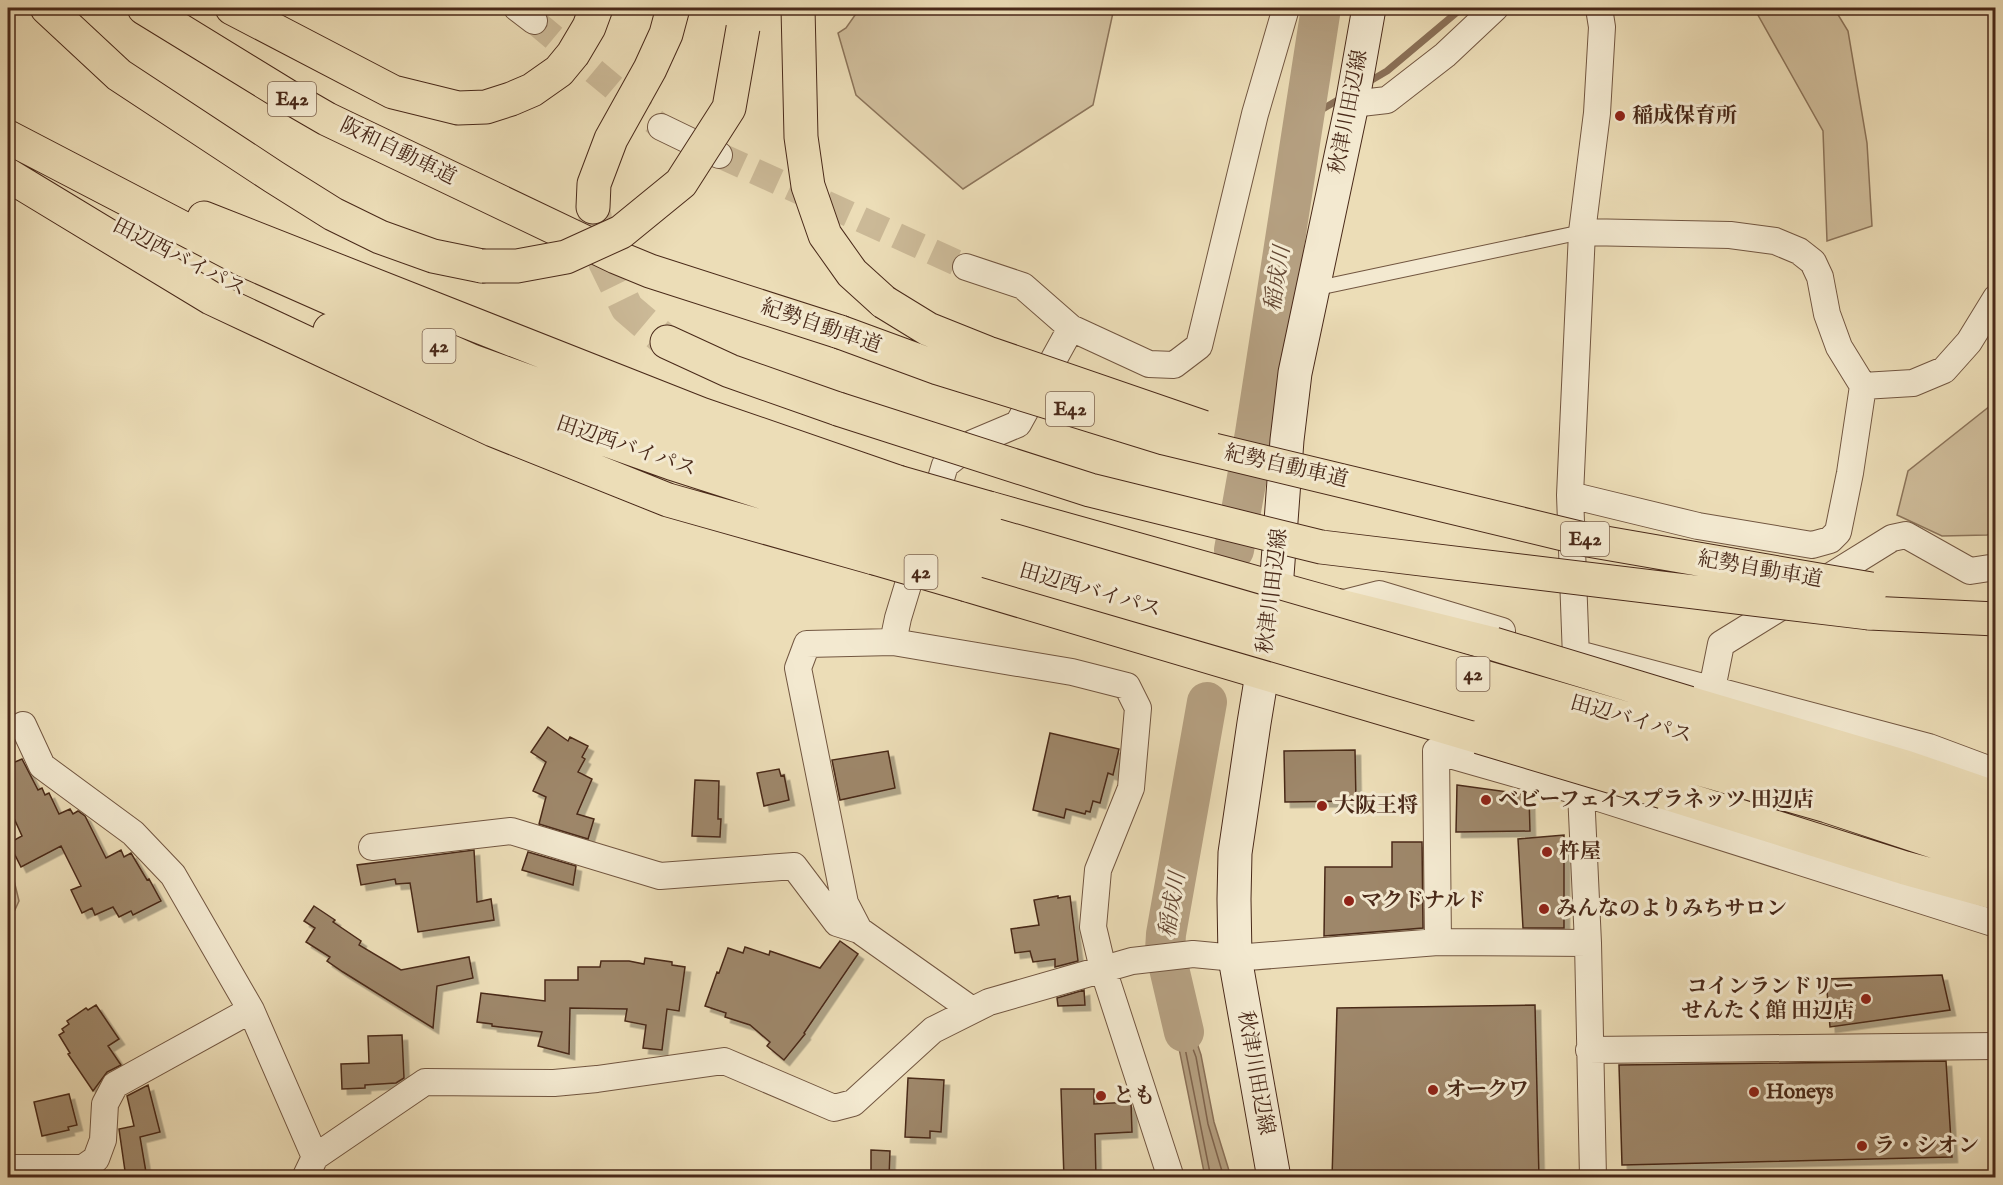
<svg xmlns="http://www.w3.org/2000/svg" width="2003" height="1185" font-family="'IM FELL English','Noto Serif JP',serif">
	<style>
		.green { fill: #d0be9c; stroke: #8c745a; stroke-width: 1.5 }
		.water { fill: #b5a081; stroke: #8a7057; stroke-width: 1.5 }
		.lines { fill: none; stroke-linecap: round; stroke-linejoin: round }
		.shore { stroke: #7f644d; stroke-width: 1.5 }
		.stream { stroke: #8a7057; stroke-width: 7 }
		.river { stroke: #b5a081; stroke-width: 40 }
		.building { fill: #9e876b; stroke: #492919; stroke-width: 1.5; filter: url(#shadow) }
		.minor-tunnel { stroke: #cbb997; stroke-width: 26; stroke-dasharray: 26 13; stroke-linecap: butt }
		.motorway-tunnel { stroke: #cbb997; stroke-width: 33; stroke-dasharray: 33 16; stroke-linecap: butt }
		.service-casing { stroke: #725640; stroke-width: 16 }
		.minor-casing { stroke: #725640; stroke-width: 28 }
		.secondary-casing { stroke: #492919; stroke-width: 35 }
		.trunk-casing { stroke: #492919; stroke-width: 35 }
		.motorway-casing { stroke: #492919; stroke-width: 35 }
		.service { stroke: #f3e9d0; stroke-width: 14 }
		.minor { stroke: #f3e9d0; stroke-width: 26 }
		.secondary { stroke: #f3e9d0; stroke-width: 33 }
		.trunk { stroke: #ecddb7; stroke-width: 33 }
		.motorway { stroke: #ecddb7; stroke-width: 33 }
		.trunk-bridge-casing { stroke: #492919; stroke-width: 35; stroke-linecap: butt }
		.motorway-bridge-casing { stroke: #492919; stroke-width: 35; stroke-linecap: butt }
		.trunk-bridge { stroke: #ecddb7; stroke-width: 33 }
		.motorway-bridge { stroke: #ecddb7; stroke-width: 33 }
		.poi-dot { fill: #8f2418; stroke: #f3e9d0; stroke-width: 2 }
		.labels { text-anchor: middle; dominant-baseline: central; stroke-width: 6; stroke-linejoin: round; paint-order: stroke }
		.shield { fill: #f3e9d0; stroke: #7c6350; stroke-width: 1.5 }
		.shield-label { font-size: 20px; font-weight: bold; fill: #492919 }
		.street-label { font-size: 21px; fill: #492919; stroke: #f3e9d0 }
		.poi-label { font-size: 21px; font-weight: bold; fill: #492919; stroke: #f3e9d0; text-anchor: start }
		.water-label { font-size: 22px; font-style: italic; fill: #644733; stroke: #f3e9d0 }
	</style>
	<defs>
		<filter id="shadow"><feDropShadow dx="5.5" dy="5.5" stdDeviation="0" flood-color="#0004"/></filter>
	</defs>
	<rect width="100%" height="100%" fill="#ecddb7"/>
	<filter id="stains"><feTurbulence type="fractalNoise" baseFrequency=".00333" numOctaves="4"/><feColorMatrix values="0 0 0 0 .2 0 0 0 0 .09 0 0 0 0 .02 0 0 0 .5 -.17"/></filter>
	<radialGradient id="worn" r=".72"><stop offset=".6" stop-color="#630" stop-opacity="0"/><stop offset="1" stop-color="#630" stop-opacity=".3"/></radialGradient>
	<path class="green" d="M860,8H1114L1093,105L963,189L856,95L838,33L846,28Z
		M1754,8H1834L1848,31L1867,143L1872,226L1827,241L1823,131Z
		M1995,402V532L1987,535L1942,536L1897,515L1908,471Z
		M8,856L19,901L8,925Z"/>
	<path class="water" d="M1175,977L1201,1055L1214,1122L1231,1177H1205L1165,979Z"/>
	<g class="lines">
		<path class="shore" d="M1211,1178L1184,1043L1187,1039L1190,1041L1196,1057L1208,1124L1224,1178"/>
		<path class="stream" d="M1365,84L1387,71L1462,8
			M1304,120L1343,97"/>
		<path class="river" d="M1234,550L1255,433L1321,8
			M1184,1032L1165,951L1166,934L1207,702"/>
	</g>
	<path class="building" d="M548,727L568,741L570,737L588,746L582,757L585,759L578,772L592,779L577,814L594,819L588,839L539,824L546,797L533,791L546,762L531,752Z
		M1050,733L1119,749L1113,775L1108,773L1100,803L1093,801L1090,812L1086,811L1085,814L1066,809L1064,818L1033,810Z
		M1355,750L1356,801L1285,802L1284,751Z
		M888,751L895,788L840,800L832,760Z
		M22,759L38,790L42,788L45,795L49,793L59,814L70,809L73,814L78,811L85,816L106,858L121,850L124,857L131,853L147,880L149,879L161,901L133,915L131,911L119,917L113,907L95,915L92,908L82,913L71,890L81,886L61,846L21,867L9,843L22,836L8,805V765Z
		M779,769L781,776L784,775L789,800L764,806L757,773Z
		M695,780L719,781L718,819H721L720,837L692,836Z
		M1457,785L1529,795L1530,831L1456,832Z
		M1564,835V928H1523L1518,839Z
		M1392,842H1422L1423,928L1324,936L1325,867H1392Z
		M474,850L477,902L491,899L494,920L418,932L410,883L396,884L395,879L361,885L357,865Z
		M528,852L576,866L573,885L522,870Z
		M1058,896V898L1070,896L1078,961L1055,967V959L1033,962L1030,951L1015,953L1011,929L1039,925L1034,900Z
		M314,906L335,920L333,922L361,941L359,945L401,970L469,957L473,978L437,986L433,1028L343,972L327,961L330,957L306,942L315,928L304,921Z
		M840,941L858,954L804,1033L805,1034L784,1060L767,1046L770,1042L750,1025L725,1017L726,1013L705,1006L717,972L719,973L728,948L743,953L745,947L769,955L770,951L820,968Z
		M645,958L672,962V965L685,967L679,1011L667,1009L662,1050L643,1048L646,1025L625,1021L627,1009L570,1008L569,1054L538,1046L542,1032L492,1026V1024L477,1022L481,993L545,1001V980H578V967H600L601,961H629L644,964Z
		M1942,975L1950,1010L1830,1027L1826,979Z
		M1084,990L1085,1005L1058,1006L1057,998Z
		M96,1005L119,1039L108,1046L121,1065L107,1072L93,1091L68,1054L70,1053L59,1035L64,1032L62,1029L69,1024L67,1021L86,1008L88,1010Z
		M1535,1005L1539,1178H1332L1337,1008Z
		M402,1035L404,1078L396,1083L365,1085V1088L342,1089L341,1064L369,1063L368,1036Z
		M1946,1061L1952,1157L1622,1165L1619,1065Z
		M908,1078L944,1080L941,1132L930,1131V1138L905,1137Z
		M148,1085L160,1132L140,1137L147,1178H126L119,1129L134,1126L127,1096Z
		M1061,1089H1094V1104L1131,1102L1132,1132L1095,1134L1096,1178H1064Z
		M69,1094L77,1125L68,1127L69,1130L42,1136L34,1102Z
		M871,1150L890,1151L889,1178H871Z"/>
	<g class="lines">
		<path class="minor-tunnel" d="M534,21L661,127
			M719,155L966,267"/>
		<path class="motorway-tunnel" d="M593,207L605,263L627,308L667,342"/>
		<defs>
			<path id="service" d="M1313,289L1582,232"/>
			<path id="minor" d="M517,8L534,21
				M1352,104L1387,100L1445,55L1495,8
				M661,127L719,155
				M1582,232L1730,235L1775,241L1799,251L1813,262L1820,277L1827,314L1839,347L1863,386
				M966,267L1023,286L1071,328L1149,364L1174,365L1199,346L1255,114L1286,8
				M1570,495L1698,526L1812,545L1830,540L1838,532L1850,473L1863,386L1913,383L1944,370L1969,342L1996,298
				M932,509L945,465L973,443L1018,424L1071,328
				M1336,605L1379,594L1502,631
				M893,642L898,618L918,552
				M1586,656L1929,747L1996,772
				M1577,685L1570,495L1582,232L1597,113L1602,27L1599,8
				M1712,689L1721,644L1892,538L1906,535L1970,571L1996,567
				M23,725L42,766L133,833L173,875L251,1010L315,1157
				M1579,749L1588,943L1593,1178
				M372,847L511,831L660,876L794,866L837,923L859,930
				M1438,942L1436,751L1580,792L1996,924
				M972,1010L859,930L845,903L798,668L807,644L893,642L1072,672L1127,686L1138,708L1131,788L1098,870L1093,927L1103,969L1171,1178
				M1589,1050L1996,1046
				M8,1168H83L96,1159L103,1140L105,1104L115,1085L251,1010
				M305,1178L315,1157L425,1082L554,1083L597,1079L724,1061L834,1108L853,1103L933,1030L989,1002L1132,961L1193,954L1235,958L1438,942L1588,943"/>
			<path id="secondary" d="M1274,1178L1235,958L1234,899L1235,853L1254,723L1276,589L1287,440L1295,373L1352,104L1369,8"/>
			<path id="trunk" d="M8,137L246,261L472,361L729,454L891,505
				M8,175L211,298L493,430L668,500L874,558
				M204,218L701,414L898,482
				M330,330L545,418L671,463L883,531
				M989,508L1336,605L1494,644
				M967,585L1479,737
				M1689,703L1906,767L1996,798
				M1680,734C1785,764 1892,793 1996,829
				M1672,761L1827,806L1996,862
				M1663,792L1905,868L1996,893"/>
			<path id="motorway" d="M47,8L119,75L274,177L333,214L380,237L433,256L482,266
				M144,8L289,97L327,119L616,257L650,271L840,332
				M232,8L393,92L458,108L486,107L511,99L532,90L559,71L573,54L589,27L596,8
				M798,8L801,137L808,186L825,235L852,273L884,302
				M593,207L594,184L611,139L650,69L666,34L673,8
				M667,342L730,371L838,409
				M1869,613L1996,619"/>
		</defs>
		<use href="#service" class="service-casing"/>
		<use href="#minor" class="minor-casing"/>
		<use href="#secondary" class="secondary-casing"/>
		<use href="#trunk" class="trunk-casing"/>
		<use href="#motorway" class="motorway-casing"/>
		<use href="#service" class="service"/>
		<use href="#minor" class="minor"/>
		<use href="#secondary" class="secondary"/>
		<use href="#trunk" class="trunk"/>
		<use href="#motorway" class="motorway"/>
		<defs>
			<path id="trunk-bridge" d="M898,482L989,508
				M891,505L1680,734
				M883,531L1672,761
				M874,558L967,585
				M1494,644L1689,703
				M1479,737L1663,792"/>
			<path id="motorway-bridge" d="M482,266H517L566,257L621,232L681,183L729,108L743,28
				M884,302L928,329L988,353L1203,427
				M840,332L938,368L1164,438L1588,540L1871,589
				M838,409L1090,490L1321,547L1869,613"/>
		</defs>
		<use href="#trunk-bridge" class="trunk-bridge-casing"/>
		<use href="#motorway-bridge" class="motorway-bridge-casing"/>
		<use href="#trunk-bridge" class="trunk-bridge"/>
		<use href="#motorway-bridge" class="motorway-bridge"/>
	</g>
	<g class="poi-dot">
		<circle cx="1620" cy="116" r="6"/>
		<circle cx="1486" cy="800" r="6"/>
		<circle cx="1322" cy="806" r="6"/>
		<circle cx="1547" cy="852" r="6"/>
		<circle cx="1349" cy="901" r="6"/>
		<circle cx="1544" cy="909" r="6"/>
		<circle cx="1866" cy="999" r="6"/>
		<circle cx="1433" cy="1090" r="6"/>
		<circle cx="1754" cy="1092" r="6"/>
		<circle cx="1101" cy="1096" r="6"/>
		<circle cx="1862" cy="1146" r="6"/>
	</g>
	<g class="labels">
		<g class="shield">
			<rect x="268" y="82" width="48" height="34" rx="4.5"/>
			<rect x="422.5" y="329" width="33" height="34" rx="4.5"/>
			<rect x="1046" y="392" width="48" height="34" rx="4.5"/>
			<rect x="1561" y="522" width="48" height="34" rx="4.5"/>
			<rect x="904.5" y="555" width="33" height="34" rx="4.5"/>
			<rect x="1456.5" y="657" width="33" height="34" rx="4.5"/>
		</g>
		<g class="shield-label">
			<text x="292" y="99">E42</text>
			<text x="439" y="346">42</text>
			<text x="1070" y="409">E42</text>
			<text x="1585" y="539">E42</text>
			<text x="921" y="572">42</text>
			<text x="1473" y="674">42</text>
		</g>
		<g class="street-label">
			<text transform="translate(1349 112) rotate(-79)">秋津川田辺線</text>
			<text transform="translate(398 152) rotate(26)">阪和自動車道</text>
			<text transform="translate(179 258) rotate(27)">田辺西バイパス</text>
			<text transform="translate(821 327) rotate(19)">紀勢自動車道</text>
			<text transform="translate(626 447) rotate(19)">田辺西バイパス</text>
			<text transform="translate(1286 467) rotate(13)">紀勢自動車道</text>
			<text transform="translate(1760 570) rotate(10)">紀勢自動車道</text>
			<text transform="translate(1090 591) rotate(16)">田辺西バイパス</text>
			<text transform="translate(1273 591) rotate(-83)">秋津川田辺線</text>
			<text transform="translate(1631 720) rotate(16)">田辺バイパス</text>
			<text transform="translate(1255 1073) rotate(80)">秋津川田辺線</text>
		</g>
		<g class="poi-label">
			<text x="1632" y="116">稲成保育所</text>
			<text x="1498" y="800">ベビーフェイスプラネッツ 田辺店</text>
			<text x="1334" y="806">大阪王将</text>
			<text x="1559" y="852">杵屋</text>
			<text x="1361" y="901">マクドナルド</text>
			<text x="1556" y="909">みんなのよりみちサロン</text>
			<text x="1854" y="987" text-anchor="end">コインランドリー<tspan x="1854" dy="24">せんたく館 田辺店</tspan></text>
			<text x="1445" y="1090">オークワ</text>
			<text x="1766" y="1092">Honeys</text>
			<text x="1113" y="1096">とも</text>
			<text x="1874" y="1146">ラ・シオン</text>
		</g>
		<g class="water-label">
			<text transform="translate(1278 279) rotate(-81)">稲成川</text>
			<text transform="translate(1173 905) rotate(-80)">稲成川</text>
		</g>
	</g>
	<rect width="2003" height="1185" fill="none" stroke="#ecddb7" stroke-width="30"/>
	<rect x="9" y="9" width="1985" height="1167" fill="none" stroke="#492919" stroke-width="3"/>
	<rect x="15" y="15" width="1973" height="1155" fill="none" stroke="#492919" stroke-width="1.5"/>
	<rect width="100%" height="100%" filter="url(#stains)"/>
	<rect width="100%" height="100%" fill="url(#worn)"/>
</svg>
